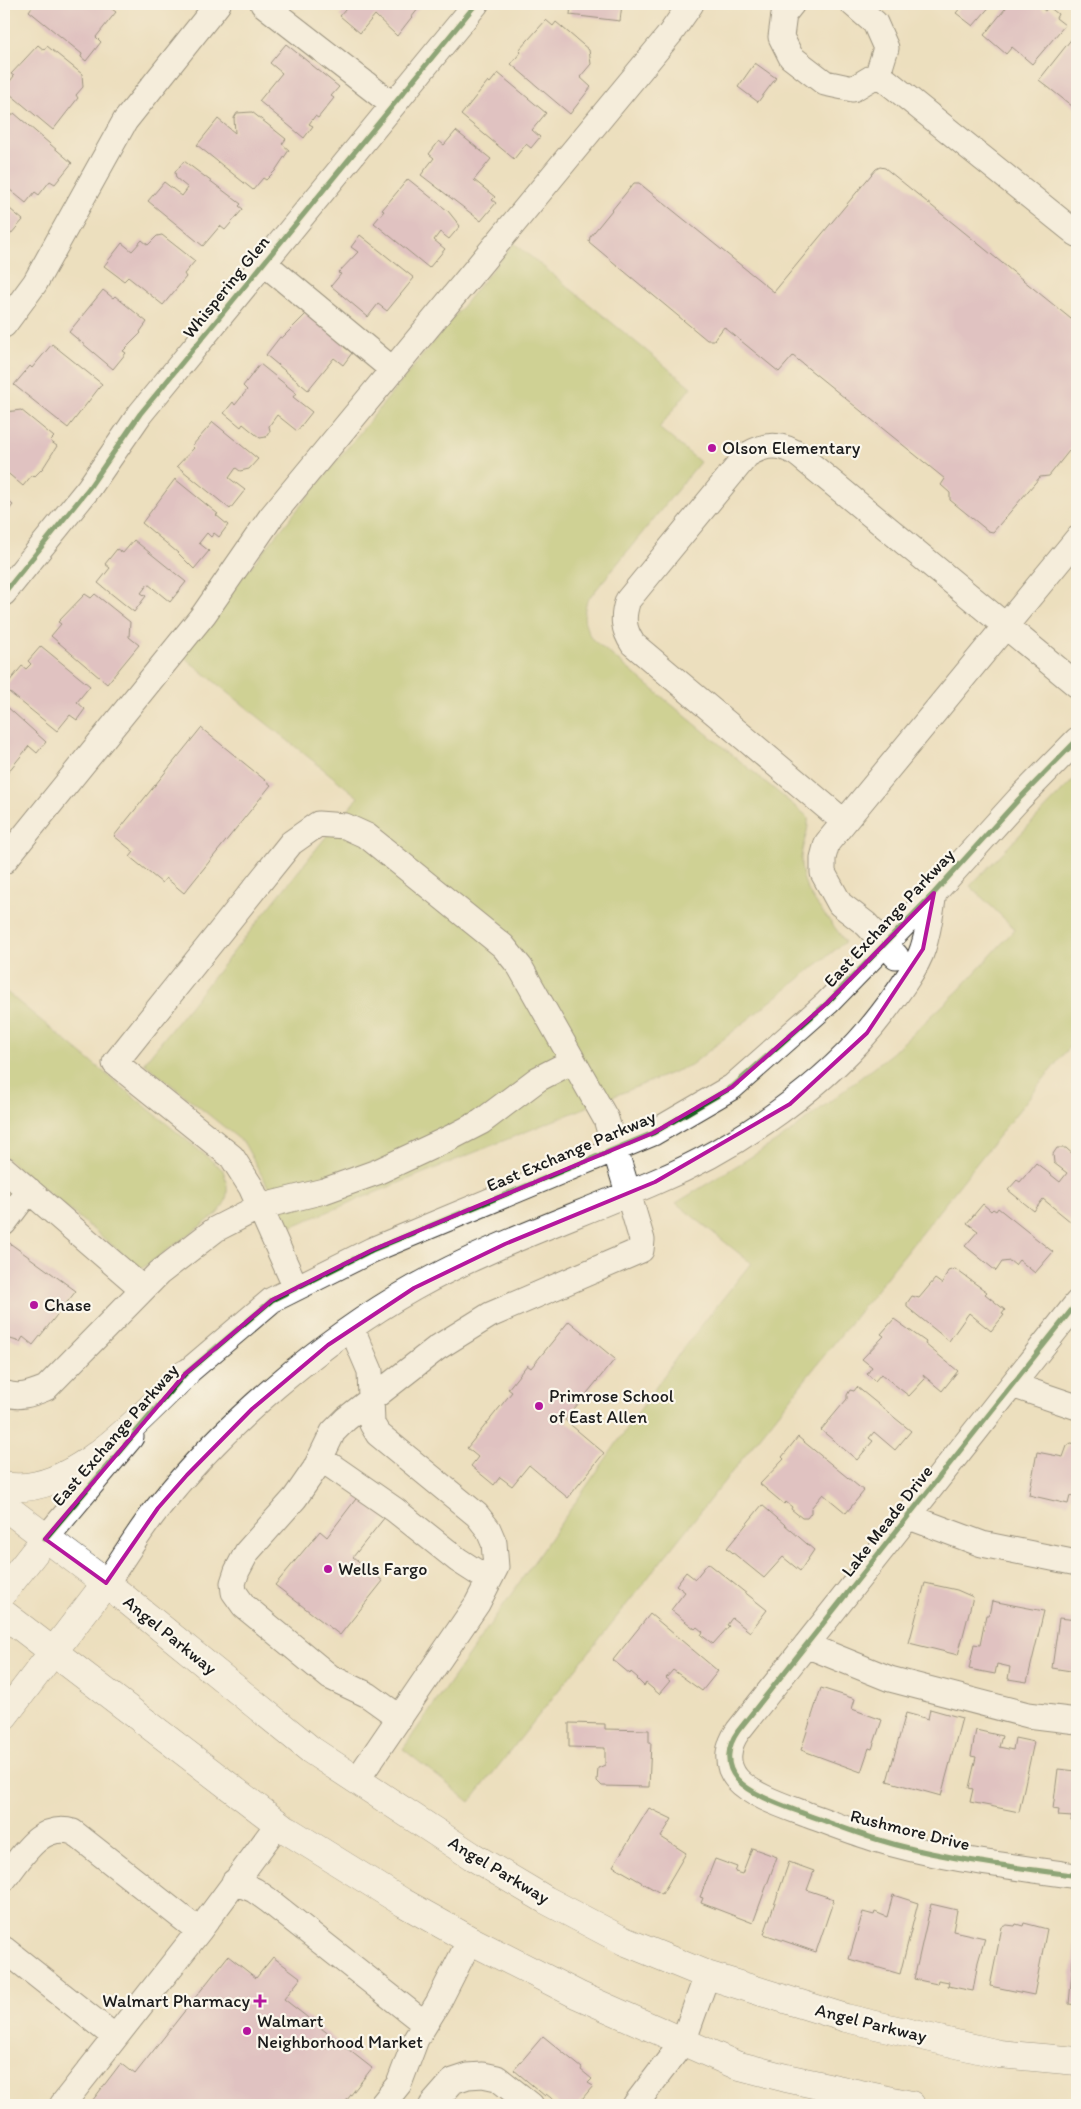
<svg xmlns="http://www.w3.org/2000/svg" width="1081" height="2109" font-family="Itim,sans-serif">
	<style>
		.green { fill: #abc064; stroke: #646e40 }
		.building { fill: #d0a0c5 }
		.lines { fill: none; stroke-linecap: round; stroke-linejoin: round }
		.minor-casing { stroke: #3b3934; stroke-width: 27 }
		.major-casing { stroke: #3b3934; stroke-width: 29 }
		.minor { stroke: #fff; stroke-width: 25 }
		.major { stroke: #fff; stroke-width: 28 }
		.cycleway-casing { stroke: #fbf7ec; stroke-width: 8 }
		.cycleway { stroke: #1b5e20; stroke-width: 5 }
		.marked { fill: none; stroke: #b5179e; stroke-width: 4; stroke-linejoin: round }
		.poi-dot { fill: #b5179e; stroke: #fbf7ec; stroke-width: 2 }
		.labels { text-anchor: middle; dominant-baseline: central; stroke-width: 4.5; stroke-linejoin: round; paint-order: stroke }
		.street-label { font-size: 18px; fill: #1c1c1c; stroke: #fbf7ec }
		.poi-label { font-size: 18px; fill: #1c1c1c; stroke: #fbf7ec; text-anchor: start }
	</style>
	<rect width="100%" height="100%" fill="#fbf7ec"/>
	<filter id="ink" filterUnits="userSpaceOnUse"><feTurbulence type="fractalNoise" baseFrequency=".02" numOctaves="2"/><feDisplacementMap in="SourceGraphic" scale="10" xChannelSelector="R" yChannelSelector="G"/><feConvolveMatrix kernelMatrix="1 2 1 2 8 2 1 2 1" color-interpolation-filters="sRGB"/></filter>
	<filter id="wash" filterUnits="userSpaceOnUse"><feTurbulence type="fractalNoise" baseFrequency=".0096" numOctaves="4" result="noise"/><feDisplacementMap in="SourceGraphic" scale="20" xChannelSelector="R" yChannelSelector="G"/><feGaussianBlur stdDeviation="1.12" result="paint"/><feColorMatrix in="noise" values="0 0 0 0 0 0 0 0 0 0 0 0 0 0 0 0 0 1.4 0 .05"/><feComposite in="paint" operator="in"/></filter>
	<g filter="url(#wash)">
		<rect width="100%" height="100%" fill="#ecdfbe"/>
		<path class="green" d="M514,243L691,387L659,428L700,462L587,601C582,616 584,626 592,639L808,817C810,832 800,847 801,863C802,896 829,916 845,942L691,1065L290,1227L244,1143L144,1063L358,797L180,654Z
			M1077,776V1037L470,1802L403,1749L681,1351L751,1263L676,1203L788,1134L892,1053L959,990L1015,929L970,886Z
			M4,990L223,1170C229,1187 230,1200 217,1214L141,1269L4,1156Z"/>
		<g id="blocks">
			<path class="building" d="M34,4H105L116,12L96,37L101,42L86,61L81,57L82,54L29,11Z
				M321,4H334L329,10Z
				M350,4H422L397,36L375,15L360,33L340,16Z
				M571,4H622L620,21L570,15Z
				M961,4H992L973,26L956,13L963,5Z
				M1009,4H1041L1039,6L1045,11L1049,7L1058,14L1056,18L1065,25L1032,64L1012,47L1006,54L984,35Z
				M546,20L553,26L556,22L589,50L591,64L580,77L591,87L570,114L511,64L521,52L519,50Z
				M1077,32V110L1039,80Z
				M286,44L339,87L331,96L334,98L318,118L315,116L309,124L313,126L304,138L259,101L282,73L270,63Z
				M38,45L44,50L47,46L82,74L83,87L76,95L78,98L53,130L4,89L14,76L11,74Z
				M755,63L776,78L758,102L738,87Z
				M498,73L546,113L532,130L540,137L531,148L526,144L514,159L461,115L488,81L490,83Z
				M252,112L286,139L282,144L289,150L275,171L266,180L263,178L253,190L197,145L218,119L235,133L234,118L237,113Z
				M14,113L72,163L55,184L50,181L39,195L35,192L26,203L4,185V178L7,175L4,172V126Z
				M456,131L491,159L474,180L495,197L492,200L496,203L481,221L421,175L434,158L429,154L439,141L444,145Z
				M184,161L241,204L239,206L243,209L225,230L220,226L203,246L148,201L164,182L182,196L188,188L176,178L175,172Z
				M880,167L885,168L1076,323L1074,329L1077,331V441L1049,476L1040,477L993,532L988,531L950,500V493L941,485L945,479L793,356L779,372L724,327L714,340H707L589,242L590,237L634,183H639L774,292L876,169Z
				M408,179L448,211L460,226L449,239L440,232L434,240L445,249L429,268L374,223L384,211L382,210Z
				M4,204L23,220L4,242Z
				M162,235L195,261L184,274L186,277L163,305L128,277L124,281L104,266L122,243L132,251L142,240L148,245L157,236Z
				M360,235L414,278L387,311L378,304L368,317L331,286L341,274L338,273L358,252L351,247Z
				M103,290L113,298L115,296L147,322L140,332L141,333L123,351L126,353L113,369L69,332Z
				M307,313L346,344L344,347L352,353L343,365L334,358L308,390L266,355L280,337L282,338Z
				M52,344L102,384L68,428L14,385L30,366L32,368Z
				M260,364L296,393L293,397L312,412L297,431L277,415L269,426L270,431L266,437L260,438L243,424L241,427L224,413L233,402L235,405L247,390L243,386Z
				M21,410L54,437L50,441L57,446L43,468L34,477L32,475L23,486L4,470V414L6,412Z
				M213,422L258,459L249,469L240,471L236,468L229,478L245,490L230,509L177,466L194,448L192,446Z
				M175,479L218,514L216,515L228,525L219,537L214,533L211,537L207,533L199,543L209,551L194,569L178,553L142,523Z
				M4,498L13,505L4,516Z
				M134,540L186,582L170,602L148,584L141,593L146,596L134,612L98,583L110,568L105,564L117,549L123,553Z
				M85,594L91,598L95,594L130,622L129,637L139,645L107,684L51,636L61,624L58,622Z
				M41,646L90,686L77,702L85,709L77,720L70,715L57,731L4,688L22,666L26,669L31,664L28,661Z
				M4,704L46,742L37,753L29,746L4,777Z
				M201,728L271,785L184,893L166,878L162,883L130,857L134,852L114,836Z
				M1057,1148H1066L1077,1158L1076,1226L1043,1199L1034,1211L1008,1190L1017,1180L1020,1182L1036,1163L1060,1182L1067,1173L1054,1163L1053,1154Z
				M983,1204L991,1211L993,1209L996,1211L998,1208L1053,1252L1035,1273L1019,1260L1015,1265L1010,1261L1002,1262L996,1271L965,1246L978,1231L967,1223Z
				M4,1239L76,1291L33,1345L23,1337L20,1342L4,1337Z
				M955,1269L987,1292L985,1294L1005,1310L1002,1314L1004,1315L991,1331L969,1313L949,1341L907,1307V1303L912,1296L919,1298L935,1279L942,1284L948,1271Z
				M894,1319L926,1342L925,1344L958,1371L942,1391L923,1375L925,1379L909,1396L881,1374L875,1381L867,1374L872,1367L862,1359L884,1336L881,1334Z
				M569,1321L615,1359L565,1420L604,1453L568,1498L529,1465L512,1486L500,1477L494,1485L471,1466L478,1457L467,1448L512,1392L508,1389L527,1365L531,1368Z
				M857,1387L911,1431L895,1450L874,1432L869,1438L873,1441L857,1460L821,1430L847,1399V1395L850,1390L854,1391Z
				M798,1437L864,1491L846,1513L823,1494L811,1508V1513L807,1518H802L791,1509L792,1507L786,1502L784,1504L760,1484L784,1459L782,1457Z
				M1071,1443L1077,1444V1498L1070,1496L1068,1504L1029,1495L1037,1452L1063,1457L1067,1446Z
				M362,1491L389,1512L353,1557L383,1581L340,1635L275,1585L320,1531L327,1537Z
				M762,1505L814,1550L800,1571L783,1557L764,1578L727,1548Z
				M708,1563L767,1610L750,1632L732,1618L727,1625L729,1626L713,1644L701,1635L703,1632L697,1627L695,1629L671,1610L685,1592L676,1585L686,1572L695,1579Z
				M925,1583L957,1590L973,1597L958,1655L909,1643Z
				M992,1601L1044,1611L1027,1682L1008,1679L1010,1667L997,1664L995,1674L969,1669L974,1644L980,1645L986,1615H989Z
				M650,1614L718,1671L702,1691L673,1670L666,1678L670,1681L659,1694L646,1683L644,1686L637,1679L638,1678L631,1672L630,1674L613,1660Z
				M1059,1618L1077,1620V1672L1052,1668Z
				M821,1688L855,1699L852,1709L882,1720L872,1749L869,1748L861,1772L801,1750Z
				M930,1709L962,1718L941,1796L887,1781L906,1713L928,1719Z
				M569,1723L605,1724V1729L649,1730V1743H651L649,1787L602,1786L597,1781L598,1768L605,1765V1748L569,1747Z
				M976,1730L1002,1736L999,1747L1013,1750L1015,1738L1034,1742L1019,1812L970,1802L973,1789L969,1788L976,1757L971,1756Z
				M1058,1769L1077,1771V1821H1071L1072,1817L1058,1816L1059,1810L1053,1809Z
				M649,1808L672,1819L661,1837L686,1853L662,1894L613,1866Z
				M752,1848L777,1857L753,1923L701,1903L703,1898L700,1897L715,1859L737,1867L735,1872L742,1874Z
				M789,1862L814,1871L807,1890L834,1899L816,1952L764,1934Z
				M893,1895L918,1903L900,1974L849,1959L863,1912L874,1915L875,1912L887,1917Z
				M931,1904L957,1910L953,1931L985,1938L978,1962L973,1991L948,1986L949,1982L938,1980L937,1984L914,1979Z
				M1024,1923L1047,1929L1034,1995L990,1986L1002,1927L1007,1925L1015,1926L1016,1924L1023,1926Z
				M1076,1929H1077V2005L1069,2004Z
				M228,1956L256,1978L273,1957L301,1978L284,1999L372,2068L343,2105H89L121,2063L135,2074Z
				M543,2036L582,2068L581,2070L592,2079L588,2083L593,2086L577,2105H560L546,2094L545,2096L514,2070Z"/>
		</g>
	</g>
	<g filter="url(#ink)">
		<use href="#blocks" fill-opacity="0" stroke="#3b3934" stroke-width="1"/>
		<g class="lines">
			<defs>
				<path id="minor" d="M263,4L393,105
					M792,4L784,14L781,37L791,57L825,83L853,89L878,74L886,48L875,23L853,4
					M878,74L1077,234
					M264,263L393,370
					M4,325L35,283L125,121L218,4
					M4,593L89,488L140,414L476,4
					M843,821L633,644C623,629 622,617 628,600L747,455C766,443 782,443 800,456L1077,685
					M4,861L204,614L271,517L670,34L691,4
					M896,956L866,924L840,904L823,873V858L827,843L1077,539
					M4,1169L143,1289
					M4,1223L29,1190
					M296,1288L251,1187L232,1157L115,1063L291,843L318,824L345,826L367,836L503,946L520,967L606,1119L642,1240L641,1250L490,1315L437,1348L346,1419L333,1432L315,1469L295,1498L247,1552L237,1571L233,1583L234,1592L244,1606L330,1677L368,1695L400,1718
					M1077,1303L738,1731C728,1745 724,1764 737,1779C752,1796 787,1807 808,1815C831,1823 853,1832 876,1839C940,1859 1010,1866 1077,1876
					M352,1329L370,1371L372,1424L378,1434L477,1515L488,1529L494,1543L496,1567L477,1604L357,1780
					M1012,1385L1077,1407
					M172,1389L185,1374L272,1300L372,1250L653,1133L732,1087L827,1003L934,893L1019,799L1077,740
					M4,1393C19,1399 31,1394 46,1388L159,1273L216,1229L259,1207L324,1191L377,1172L450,1138L481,1122L538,1079L573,1061
					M320,1458L395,1510L458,1560L489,1580
					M907,1516L982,1544L1077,1563
					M45,1539L131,1437
					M106,1583C123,1559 138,1533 157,1509C221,1427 323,1339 414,1288C491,1245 575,1217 655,1182C737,1148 828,1085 882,1014C895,997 917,968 923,948C929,930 931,911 934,893
					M806,1645L890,1679L1028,1715L1077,1721
					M4,1879C22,1857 40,1822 73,1832L199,1931
					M234,1882L254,1890L268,1900L425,2024
					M4,1949L115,2037
					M62,2105L199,1931L278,1824
					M382,2105L399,2084L416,2039L438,2003L470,1940
					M432,2105L453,2081L468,2076L483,2075L497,2078L531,2105
					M635,2105L683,2042L707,1975"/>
				<path id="major" d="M4,1486C70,1499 142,1415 185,1374
					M4,1506L106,1583L311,1750L472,1856L546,1900L624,1941L707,1975L846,2018L999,2054L1077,2061
					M4,1591L45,1539
					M4,1614L285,1829L404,1903L470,1940L578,1995L736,2065L786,2078L911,2105
					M4,1716L106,1583"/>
			</defs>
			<use href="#minor" class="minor-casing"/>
			<use href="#major" class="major-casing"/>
			<use href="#minor" class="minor"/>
			<use href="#major" class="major"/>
			<defs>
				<path id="cycleway" d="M4,593L89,488L140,414L476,4
					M1077,1303L738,1731C728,1745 724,1764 737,1779C752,1796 787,1807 808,1815C831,1823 853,1832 876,1839C940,1859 1010,1866 1077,1876
					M45,1539L185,1374L272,1300L372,1250L653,1133L732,1087L827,1003L934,893L1019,799L1077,740"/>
			</defs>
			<use href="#cycleway" class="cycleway-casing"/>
			<use href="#cycleway" class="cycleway"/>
		</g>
	</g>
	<path d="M0 0H1081V2109H0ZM934,893L923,949L867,1033L790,1104L655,1182L505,1244L414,1288L328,1345L252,1409L187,1475L158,1508L106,1583L45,1539L185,1374L272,1300L372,1250L653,1133L732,1087L827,1003Z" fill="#ecdfbe" fill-opacity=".55" fill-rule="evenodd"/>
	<path class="marked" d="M934,893L923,949L867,1033L790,1104L655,1182L505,1244L414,1288L328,1345L252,1409L187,1475L158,1508L106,1583L45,1539L185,1374L272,1300L372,1250L653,1133L732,1087L827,1003Z"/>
	<g class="poi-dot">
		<circle cx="712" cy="448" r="5"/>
		<circle cx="34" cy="1305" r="5"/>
		<circle cx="539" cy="1406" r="5"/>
		<circle cx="328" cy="1569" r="5"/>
		<path d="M257.5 1993.5h5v5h5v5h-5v5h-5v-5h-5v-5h5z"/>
		<circle cx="247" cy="2031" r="5"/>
	</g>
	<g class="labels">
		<g class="street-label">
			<text transform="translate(226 287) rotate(-51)">Whispering Glen</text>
			<text transform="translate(889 918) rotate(-47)">East Exchange Parkway</text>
			<text transform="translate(571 1151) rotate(-23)">East Exchange Parkway</text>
			<text transform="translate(115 1435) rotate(-49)">East Exchange Parkway</text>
			<text transform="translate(887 1521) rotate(-52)">Lake Meade Drive</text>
			<text transform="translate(170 1635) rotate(39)">Angel Parkway</text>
			<text transform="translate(910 1830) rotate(14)">Rushmore Drive</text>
			<text transform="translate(499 1870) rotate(31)">Angel Parkway</text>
			<text transform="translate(871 2023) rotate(14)">Angel Parkway</text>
		</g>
		<g class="poi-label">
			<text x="722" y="448">Olson Elementary</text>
			<text x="44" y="1305">Chase</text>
			<text x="549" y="1396">Primrose School<tspan x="549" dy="21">of East Allen</tspan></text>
			<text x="338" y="1569">Wells Fargo</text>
			<text x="250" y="2001" text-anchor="end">Walmart Pharmacy</text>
			<text x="257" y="2021">Walmart<tspan x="257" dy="21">Neighborhood Market</tspan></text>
		</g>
	</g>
	<rect width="1081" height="2109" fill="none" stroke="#fbf7ec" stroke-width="20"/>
</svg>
